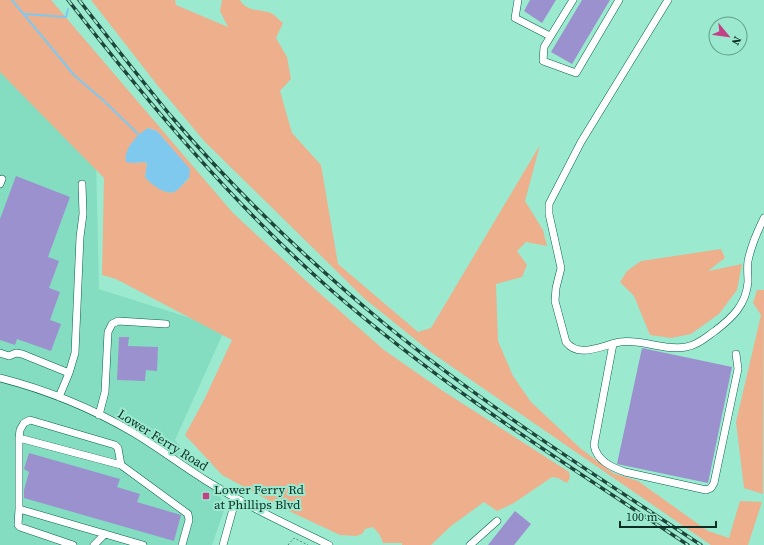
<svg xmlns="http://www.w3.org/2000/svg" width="764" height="545" font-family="'Source Serif 4',serif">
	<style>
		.built { fill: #85ddc1 }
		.green { fill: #edaf8c; fill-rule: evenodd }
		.water { fill: #80c9ee }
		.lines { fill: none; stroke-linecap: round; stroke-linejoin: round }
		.stream { stroke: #80c9ee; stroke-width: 2 }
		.building { fill: #9a91ce }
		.minor-casing { stroke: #00624c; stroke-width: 8 }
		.path { stroke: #4e8472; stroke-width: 1; stroke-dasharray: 2 2; stroke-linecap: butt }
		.minor { stroke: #fff; stroke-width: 7 }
		.rail-casing { stroke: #1e453a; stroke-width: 3.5 }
		.rail { stroke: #9beacf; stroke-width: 2; stroke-dasharray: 6; stroke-linecap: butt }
		.poi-dot { fill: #c34187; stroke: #9beacf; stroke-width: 1.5 }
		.labels { text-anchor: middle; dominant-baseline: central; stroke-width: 4; stroke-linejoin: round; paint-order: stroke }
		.street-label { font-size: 13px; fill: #0d2e25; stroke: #9beacf }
		.poi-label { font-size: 13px; fill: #0d2e25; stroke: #9beacf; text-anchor: start }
	</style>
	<rect width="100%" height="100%" fill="#9beacf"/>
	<path class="built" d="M0,66L96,155L99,289L225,329L175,440L226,505L212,545H0Z"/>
	<path class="green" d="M0,0H51L233,213L316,290L384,350L443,391L569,472L570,478L567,483L558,478L552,477L514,503L497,511L484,502L451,526L431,545H402V543H383L380,535L373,527L365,529L362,534L356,536L340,535L289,511L222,475L185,435L204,400L232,340L116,279L102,275L104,178L0,72ZM148,128L157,131L168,144L189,179C184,182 179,190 174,192C165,195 151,184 145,177L147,164L145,162L132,163L130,145Z
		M91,0H175L176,5L228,27L220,11L222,0H240C246,12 260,9 271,13C275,15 279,20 283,23L276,38L287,57L291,79L280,91L292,133L321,165L338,264L418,332L431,328L540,145L525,201L543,230L547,246L526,242L517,251L527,265L522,277L496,284L498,341L513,376L531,402L580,448L613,473L638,481L708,531L729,538L740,501L762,502L748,545H711L432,353L365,299L205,142L158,86Z
		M721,249L725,258L708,271L742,264L737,290L719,314L691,334L671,338L650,335L634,296L620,282L627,271L641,261Z
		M757,290H764L763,494L744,488L736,422L761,315L753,303Z"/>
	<path class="water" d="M148,128L157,131L190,169L189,178C184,182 179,190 174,192C165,195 150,184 145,177L147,164L145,162L132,163L126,162C123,149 138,134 148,128Z"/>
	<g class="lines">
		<path class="stream" d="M12,0L74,75L104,101L139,135
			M25,14L66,17L68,9"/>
	</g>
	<path class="building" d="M530,0H556L542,23L524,11Z
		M582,0H610L572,64L551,52Z
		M16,176L70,197L48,257L59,261L49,288L60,292L50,320L61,324L51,351L17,339L15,345L0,340V219Z
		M119,337H129L128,346L158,347L157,371L146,370L145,381L117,380Z
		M642,348L732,367L708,483L617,464Z
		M29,453L120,479L117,487L140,494L137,502L181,515L174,541L24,498V490L29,472L24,469Z
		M515,511L531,524L514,545H488Z"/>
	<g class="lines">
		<defs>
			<path id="minor" d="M518,0L515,18L550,36
				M573,0L544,47L543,61L576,73L619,0
				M668,0L581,142L549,204V214L561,268L556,288L555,301L566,342C579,359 603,345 620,342C643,339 664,351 686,347C698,345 706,337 715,331C732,318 746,305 748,282C748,275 747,268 748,261C751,246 757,232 764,218
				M0,184L2,179
				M613,344L594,445C597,461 611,467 625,472L706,490L711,488L714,483L738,369L736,354
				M0,353L9,356L16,353L22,354L69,373L75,353L80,237L83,214L82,184
				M0,378C47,390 93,409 134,433C159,448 181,465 205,480C245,505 288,525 329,545
				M59,397L69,373
				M99,415L105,392L108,332L112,324L118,321L166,324
				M19,438L121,465
				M19,509L18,525L20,527L73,545
				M94,545L105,534
				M143,545L19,509V438L20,430L24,423L30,420L115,445L118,448L121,465L188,514L189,520L182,545
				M223,545L236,498
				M470,545L497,521"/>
		</defs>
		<use href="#minor" class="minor-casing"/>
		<path class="path" d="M288,545L294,538L308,545"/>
		<use href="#minor" class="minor"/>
		<defs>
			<path id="rail" d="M68,0C149,104 232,203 331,290C442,387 566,464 688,545
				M79,0C109,39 139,77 170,115C235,191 308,261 386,325C485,406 594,474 701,545"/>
		</defs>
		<use href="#rail" class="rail-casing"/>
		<use href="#rail" class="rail"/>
	</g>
	<rect class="poi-dot" x="202" y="492" width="8" height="8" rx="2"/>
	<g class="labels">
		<g class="street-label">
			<text transform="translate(163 440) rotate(32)">Lower Ferry Road</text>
		</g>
		<g class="poi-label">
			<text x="214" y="489">Lower Ferry Rd<tspan x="214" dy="15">at Phillips Blvd</tspan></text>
		</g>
	</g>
	<g transform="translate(728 36) rotate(119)"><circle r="19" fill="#9beacf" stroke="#629f8b"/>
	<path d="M0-3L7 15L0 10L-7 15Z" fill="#c34187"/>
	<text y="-6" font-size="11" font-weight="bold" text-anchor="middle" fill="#0d2e25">N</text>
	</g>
	<path d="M620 521v6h96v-6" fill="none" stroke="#0d2e25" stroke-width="2"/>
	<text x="626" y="521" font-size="12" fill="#0d2e25" stroke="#9beacf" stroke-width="3" paint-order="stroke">100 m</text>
</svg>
